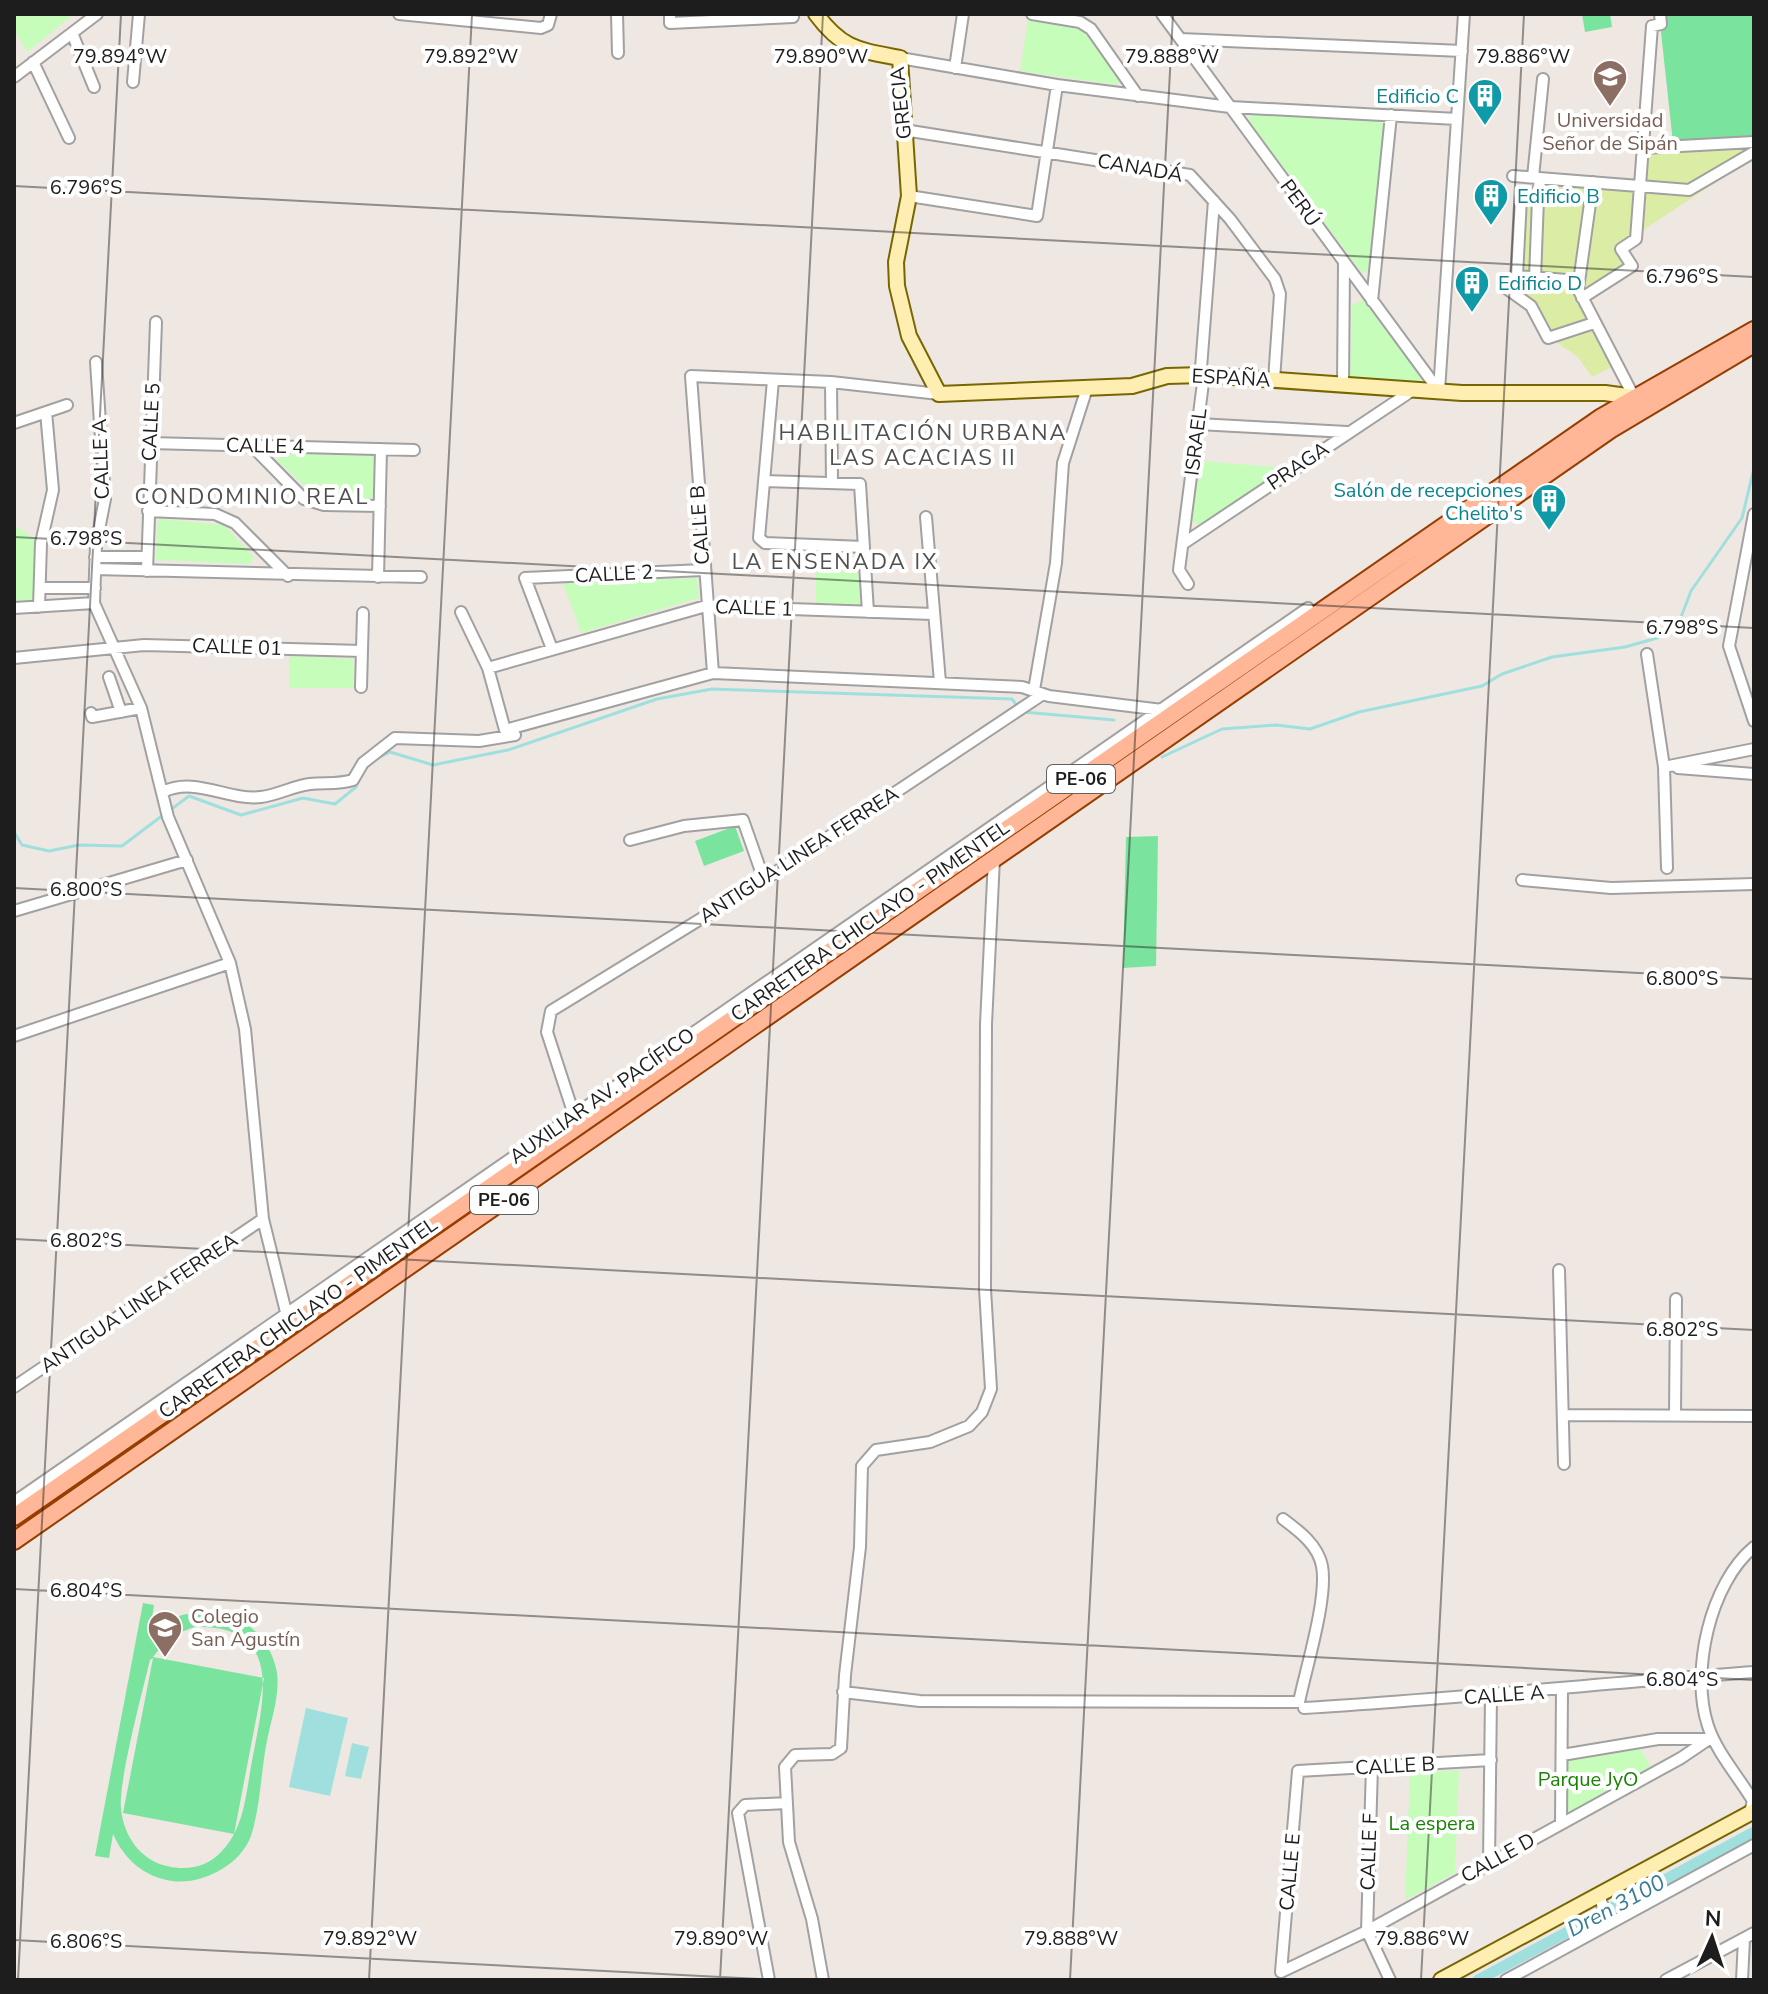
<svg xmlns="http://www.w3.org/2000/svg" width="1768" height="1994" font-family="'Nunito Sans',sans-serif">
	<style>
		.grass { fill: #dbeda4 }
		.park { fill: #c7fdbb }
		.pitch { fill: #7ae49f; fill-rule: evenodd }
		.water { fill: #9fe0de }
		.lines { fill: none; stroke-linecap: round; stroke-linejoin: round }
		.stream { stroke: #9fe0de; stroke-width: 3 }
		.canal { stroke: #9fe0de; stroke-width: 11 }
		.street-casing { stroke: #a1a1a1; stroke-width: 14 }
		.secondary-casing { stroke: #786600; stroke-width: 18 }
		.primary-casing { stroke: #963d00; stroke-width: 20 }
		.street { stroke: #fff; stroke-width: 10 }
		.secondary { stroke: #feeeb1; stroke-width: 14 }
		.primary { stroke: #ffb797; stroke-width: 16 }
		.ticks { fill: none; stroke: #1d1d1d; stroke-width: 2; stroke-opacity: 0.45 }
		.labels { text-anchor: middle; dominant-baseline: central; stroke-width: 8; stroke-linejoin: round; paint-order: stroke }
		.shield { fill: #fff; stroke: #616161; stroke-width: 2 }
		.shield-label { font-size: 18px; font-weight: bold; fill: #1d1d1d }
		.culture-label { font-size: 20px; fill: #0d838f; stroke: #fff; text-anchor: end }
		.street-label { font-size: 20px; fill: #1d1d1d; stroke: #fff }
		.education-label { font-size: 20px; fill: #785e54; stroke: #fff }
		.park-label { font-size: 20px; fill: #1a8204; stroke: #fff }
		.neighbourhood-label { font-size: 22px; letter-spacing: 2px; fill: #505050; stroke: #fff }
		.water-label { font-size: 22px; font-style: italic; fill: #397d93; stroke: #fff }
		.ticks-label { font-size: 20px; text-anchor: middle; fill: #1d1d1d; stroke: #fff; stroke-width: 8; stroke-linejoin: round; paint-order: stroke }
	</style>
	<rect width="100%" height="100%" fill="#efe7e2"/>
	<path class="grass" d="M1754,145V157L1616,248L1628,266L1589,292L1582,279L1513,274L1514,198L1542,199L1544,182L1644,191L1647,150Z
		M1512,279L1580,282L1620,363L1592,377L1578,357L1552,339L1527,297L1511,286Z"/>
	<path class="park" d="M14,14H74L27,52L14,29Z
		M1028,19L1079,25L1120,79L1117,85L1020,71Z
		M1252,113L1377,120L1384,125L1372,269L1362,273L1248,120Z
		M1366,299L1422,378L1419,384L1354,381L1350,377L1352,305Z
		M281,453L373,456L376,461L374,496L369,499L314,494L277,461Z
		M1200,461L1288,468L1204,526L1190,521Z
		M161,519L224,525L254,557L250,564L156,560L157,521Z
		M14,525L35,539L33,597L29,602H14Z
		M816,553L857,554L860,605L816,604Z
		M697,578L699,598L581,633L563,583Z
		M289,656L353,659L354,688H289Z
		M1640,1748L1652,1769L1573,1813L1565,1808L1567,1763L1570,1760Z
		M1459,1770L1455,1873L1405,1900L1410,1773Z"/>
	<path class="pitch" d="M1582,14H1610L1612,27L1585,32Z
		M1659,14H1754V138L1673,143Z
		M735,826L744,851L704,866L695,841Z
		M1158,836L1156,966L1123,968L1126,837Z
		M143,1603L154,1605L150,1631C194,1597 261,1608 276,1668C282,1691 270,1722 266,1746C261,1774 260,1808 251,1836C240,1866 201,1885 172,1881C144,1877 124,1859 113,1834L109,1858L95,1856ZM194,1627C286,1624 263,1701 252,1761C246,1792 245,1827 222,1851C208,1867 187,1871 167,1866C140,1860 123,1835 121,1808C118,1783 143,1689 150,1660L153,1658L123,1813L234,1834L264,1678L153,1657L169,1637Z"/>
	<path class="water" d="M306,1708L348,1718L330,1796L289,1787Z
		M352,1743L369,1747L361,1779L345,1776Z"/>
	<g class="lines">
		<path class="stream" d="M1023,712L1114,720
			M1162,757L1222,729L1276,725L1310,729L1359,712L1482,686L1502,674L1552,657L1625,647L1657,638L1678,625L1691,591L1742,518L1754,468
			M376,759L390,752L433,765L508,750L657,699L712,689L1012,699L1018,707
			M169,811L189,796L241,815L303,798L335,804L356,787L359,779
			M14,832L22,845L49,851L79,845L122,846L163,815"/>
		<path class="canal" d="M1478,1980L1754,1832"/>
		<defs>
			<path id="street" d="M399,14L541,28L548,25L551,14
				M617,14L618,53
				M670,14V23L793,17
				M1032,14L1080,22L1091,29L1138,96
				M1162,14L1439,391
				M72,33L94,87
				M1181,39L1462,51
				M900,58L1057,85L1230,107L1457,119
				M33,62L69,138
				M955,68L963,14
				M14,77L97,14
				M133,82L139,14
				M904,130L1190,175L1230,219L1275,279L1280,294L1274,380
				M1644,148L1754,142
				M1513,176L1689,190L1754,152
				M1533,177L1543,79
				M1540,178L1538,199L1521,198L1517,276L1506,288L1531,306L1548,338L1594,323
				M1593,182L1578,289L1634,397
				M909,196L1037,216L1057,85
				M1517,276L1579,281
				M1535,278L1538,199
				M1582,298L1632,266L1621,249L1636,239L1652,26L1661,24L1660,14
				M1372,301L1391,115
				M96,362L105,499L96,545L94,603L141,708L168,817L230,963L245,1029L263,1219L287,1316
				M773,380L759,538L765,543L863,547
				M831,382L832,483
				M1343,385L1344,263
				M1439,391L1464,14
				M14,423L67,405
				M1198,424L1347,432
				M150,443L414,450
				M251,445L304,499L324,505L380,506
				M764,481L860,484L868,612
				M148,511L215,514L235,523L288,576
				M1754,514L1729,646L1754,721
				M926,517L940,682
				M1184,543L1413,390
				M95,557H147
				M95,569L421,577
				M147,571L156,322
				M378,577L381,449
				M1188,584L1179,570L1204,375L1201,368L1214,201
				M40,588H95
				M39,607L41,543L53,490L46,412
				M14,608L94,603
				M461,612L488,668L505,730L713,673L1022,687L1049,696L1162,710
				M552,649L525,578L703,570
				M1647,654L1664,767L1667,868
				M14,658L144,645L362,651
				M488,668L706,606L933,614
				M713,673L691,376L831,382L939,394
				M109,677L121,712
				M361,687L363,613
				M1034,690L1056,563L1063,463L1087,388
				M91,713L92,717L141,708
				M1664,767L1754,749
				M1678,768L1754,774
				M163,792C195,776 228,801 261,797C278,795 293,786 310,784C325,782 337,785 353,780L363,763L395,738L479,741L515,735
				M630,840L684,826L743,820L764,880
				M1522,880L1611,888L1754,884
				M14,911L187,860
				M14,1036L230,963
				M575,1118L547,1032L551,1011L764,880L1043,694
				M1559,1270L1564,1464
				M14,1387L263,1219
				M1563,1415L1754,1416
				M1675,1416L1676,1299
				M14,1502L1308,608
				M843,1692L920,1701L1299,1702C1306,1668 1328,1598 1322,1566C1318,1545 1299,1531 1283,1519
				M1304,1708C1454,1699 1604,1683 1754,1672
				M1562,1755L1658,1739H1707
				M1372,1767L1367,1931L1390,1980
				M1750,1812L1753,1801C1738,1776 1717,1753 1708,1726C1690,1672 1710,1583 1754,1547
				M1561,1824L1562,1691
				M1489,1862L1491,1696
				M1599,1894L1605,1914L1614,1921
				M1281,1972L1367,1931L1681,1758L1712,1737
				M1281,1972L1298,1771L1491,1760
				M769,1980L738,1813L745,1805L787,1803
				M823,1980L812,1919L789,1842L785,1767L795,1755L832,1754L841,1748L845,1675L860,1547L862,1466L876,1450L930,1442L969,1426L982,1412L991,1389L985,1289L986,1024L994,859
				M1506,1980L1754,1845
				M1666,1980L1754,1933
				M1742,1980L1744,1939"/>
			<path id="secondary" d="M816,14C842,49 858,50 900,58L909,196L896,262L897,286L909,336L939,394L1132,386L1167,376L1204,375L1462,393H1605L1634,397
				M1441,1980L1754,1811"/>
			<path id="primary" d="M14,1517L1600,418L1754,330
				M14,1541L1610,430L1754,344"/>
		</defs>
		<use href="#street" class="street-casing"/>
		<use href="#secondary" class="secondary-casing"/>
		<use href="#primary" class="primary-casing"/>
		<use href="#street" class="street"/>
		<use href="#secondary" class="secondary"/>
		<use href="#primary" class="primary"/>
	</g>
	<path class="ticks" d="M14,186L1754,277M14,537L1754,628M14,888L1754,979M14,1239L1754,1330M14,1589L1754,1680M14,1940L776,1980M18,1980L121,14M369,1980L472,14M720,1980L823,14M1070,1980L1173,14M1421,1980L1524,14"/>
	<defs>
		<symbol id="university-pin" viewBox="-11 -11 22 30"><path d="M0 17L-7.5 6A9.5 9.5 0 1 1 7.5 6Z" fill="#8d6e63" stroke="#fff"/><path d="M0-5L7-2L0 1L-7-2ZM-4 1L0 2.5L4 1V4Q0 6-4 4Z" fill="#fff"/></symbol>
		<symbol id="building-pin" viewBox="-11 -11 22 30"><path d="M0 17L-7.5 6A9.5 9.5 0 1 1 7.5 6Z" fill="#0f9aa8" stroke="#fff"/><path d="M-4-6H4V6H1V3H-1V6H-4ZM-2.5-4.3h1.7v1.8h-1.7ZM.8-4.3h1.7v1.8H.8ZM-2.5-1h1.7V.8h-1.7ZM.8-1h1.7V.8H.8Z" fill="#fff"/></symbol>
		<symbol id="school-pin" viewBox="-11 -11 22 30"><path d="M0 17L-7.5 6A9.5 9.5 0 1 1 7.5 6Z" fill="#8d6e63" stroke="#fff"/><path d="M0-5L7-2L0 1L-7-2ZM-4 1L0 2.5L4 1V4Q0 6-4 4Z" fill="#fff"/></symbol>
	</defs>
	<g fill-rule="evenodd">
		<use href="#university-pin" x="1590" y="57" width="40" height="54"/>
		<use href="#building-pin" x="1465" y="76" width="40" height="54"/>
		<use href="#building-pin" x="1471" y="176" width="40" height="54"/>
		<use href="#building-pin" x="1452" y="263" width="40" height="54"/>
		<use href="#building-pin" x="1529" y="481" width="40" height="54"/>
		<use href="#school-pin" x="145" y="1608" width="40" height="54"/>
	</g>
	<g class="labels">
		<g class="shield">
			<rect x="1047" y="765" width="68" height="28" rx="6"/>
			<rect x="470" y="1186" width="68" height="28" rx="6"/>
		</g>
		<g class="shield-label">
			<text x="1081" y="779">PE-06</text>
			<text x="504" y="1200">PE-06</text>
		</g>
		<g class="culture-label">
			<text x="1459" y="96">Edificio C</text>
			<text x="1517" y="196" text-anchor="start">Edificio B</text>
			<text x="1498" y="283" text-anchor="start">Edificio D</text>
			<text x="1523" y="490">Salón de recepciones<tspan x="1523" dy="23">Chelito's</tspan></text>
		</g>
		<g class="street-label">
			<text transform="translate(901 103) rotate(-96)">GRECIA</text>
			<text transform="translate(1140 168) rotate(10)">CANADÁ</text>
			<text transform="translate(1300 203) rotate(54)">PERÚ</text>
			<text transform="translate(1231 378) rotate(3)">ESPAÑA</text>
			<text transform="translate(151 422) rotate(-87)">CALLE 5</text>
			<text transform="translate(1196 442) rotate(-83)">ISRAEL</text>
			<text transform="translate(265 446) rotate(1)">CALLE 4</text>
			<text transform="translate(101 459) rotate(-92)">CALLE A</text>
			<text transform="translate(1298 466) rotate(-34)">PRAGA</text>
			<text transform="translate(700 525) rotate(-94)">CALLE B</text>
			<text transform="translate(614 574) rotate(-3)">CALLE 2</text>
			<text transform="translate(754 608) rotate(2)">CALLE 1</text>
			<text transform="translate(237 647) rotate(2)">CALLE 01</text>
			<text transform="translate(799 855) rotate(-33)">ANTIGUA LINEA FERREA</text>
			<text transform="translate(870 921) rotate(-35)">CARRETERA CHICLAYO - PIMENTEL</text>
			<text transform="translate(602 1096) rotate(-35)">AUXILIAR AV. PACÍFICO</text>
			<text transform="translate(139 1303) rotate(-34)">ANTIGUA LINEA FERREA</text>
			<text transform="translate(298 1318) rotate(-35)">CARRETERA CHICLAYO - PIMENTEL</text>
			<text transform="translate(1504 1695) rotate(-4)">CALLE A</text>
			<text transform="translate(1395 1766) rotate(-3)">CALLE B</text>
			<text transform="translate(1369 1852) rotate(-88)">CALLE F</text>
			<text transform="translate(1498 1858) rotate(-29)">CALLE D</text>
			<text transform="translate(1290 1872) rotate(-85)">CALLE E</text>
		</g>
		<g class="education-label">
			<text x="1610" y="120">Universidad<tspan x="1610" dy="23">Señor de Sipán</tspan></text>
			<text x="191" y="1616" text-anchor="start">Colegio<tspan x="191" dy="23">San Agustín</tspan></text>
		</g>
		<g class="park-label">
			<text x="1588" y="1779">Parque JyO</text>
			<text x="1432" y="1823">La espera</text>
		</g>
		<g class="neighbourhood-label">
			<text x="923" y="433">HABILITACIÓN URBANA<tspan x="923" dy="25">LAS ACACIAS II</tspan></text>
			<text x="252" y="497">CONDOMINIO REAL</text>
			<text x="835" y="562">LA ENSENADA IX</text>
		</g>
		<g class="water-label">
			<text transform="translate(1616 1906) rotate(-28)">Dren 3100</text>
		</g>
	</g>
	<g class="ticks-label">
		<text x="120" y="63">79.894°W</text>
		<text x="471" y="63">79.892°W</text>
		<text x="821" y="63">79.890°W</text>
		<text x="1172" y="63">79.888°W</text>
		<text x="1523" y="63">79.886°W</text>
		<text x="86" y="194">6.796°S</text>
		<text x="1682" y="283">6.796°S</text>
		<text x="86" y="545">6.798°S</text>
		<text x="1682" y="634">6.798°S</text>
		<text x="86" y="896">6.800°S</text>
		<text x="1682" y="985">6.800°S</text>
		<text x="86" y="1247">6.802°S</text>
		<text x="1682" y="1336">6.802°S</text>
		<text x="86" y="1597">6.804°S</text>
		<text x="1682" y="1686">6.804°S</text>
		<text x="370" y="1945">79.892°W</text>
		<text x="721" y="1945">79.890°W</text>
		<text x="1071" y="1945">79.888°W</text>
		<text x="1422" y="1945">79.886°W</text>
		<text x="86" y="1948">6.806°S</text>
	</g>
	<rect width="1768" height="1994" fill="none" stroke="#1d1d1d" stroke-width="32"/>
	<g transform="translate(1712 1938) rotate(3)" stroke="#ffffff" stroke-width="6" paint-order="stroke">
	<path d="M0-6L14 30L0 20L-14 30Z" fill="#1d1d1d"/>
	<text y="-12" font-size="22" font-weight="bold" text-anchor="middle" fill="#1d1d1d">N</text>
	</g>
</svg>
